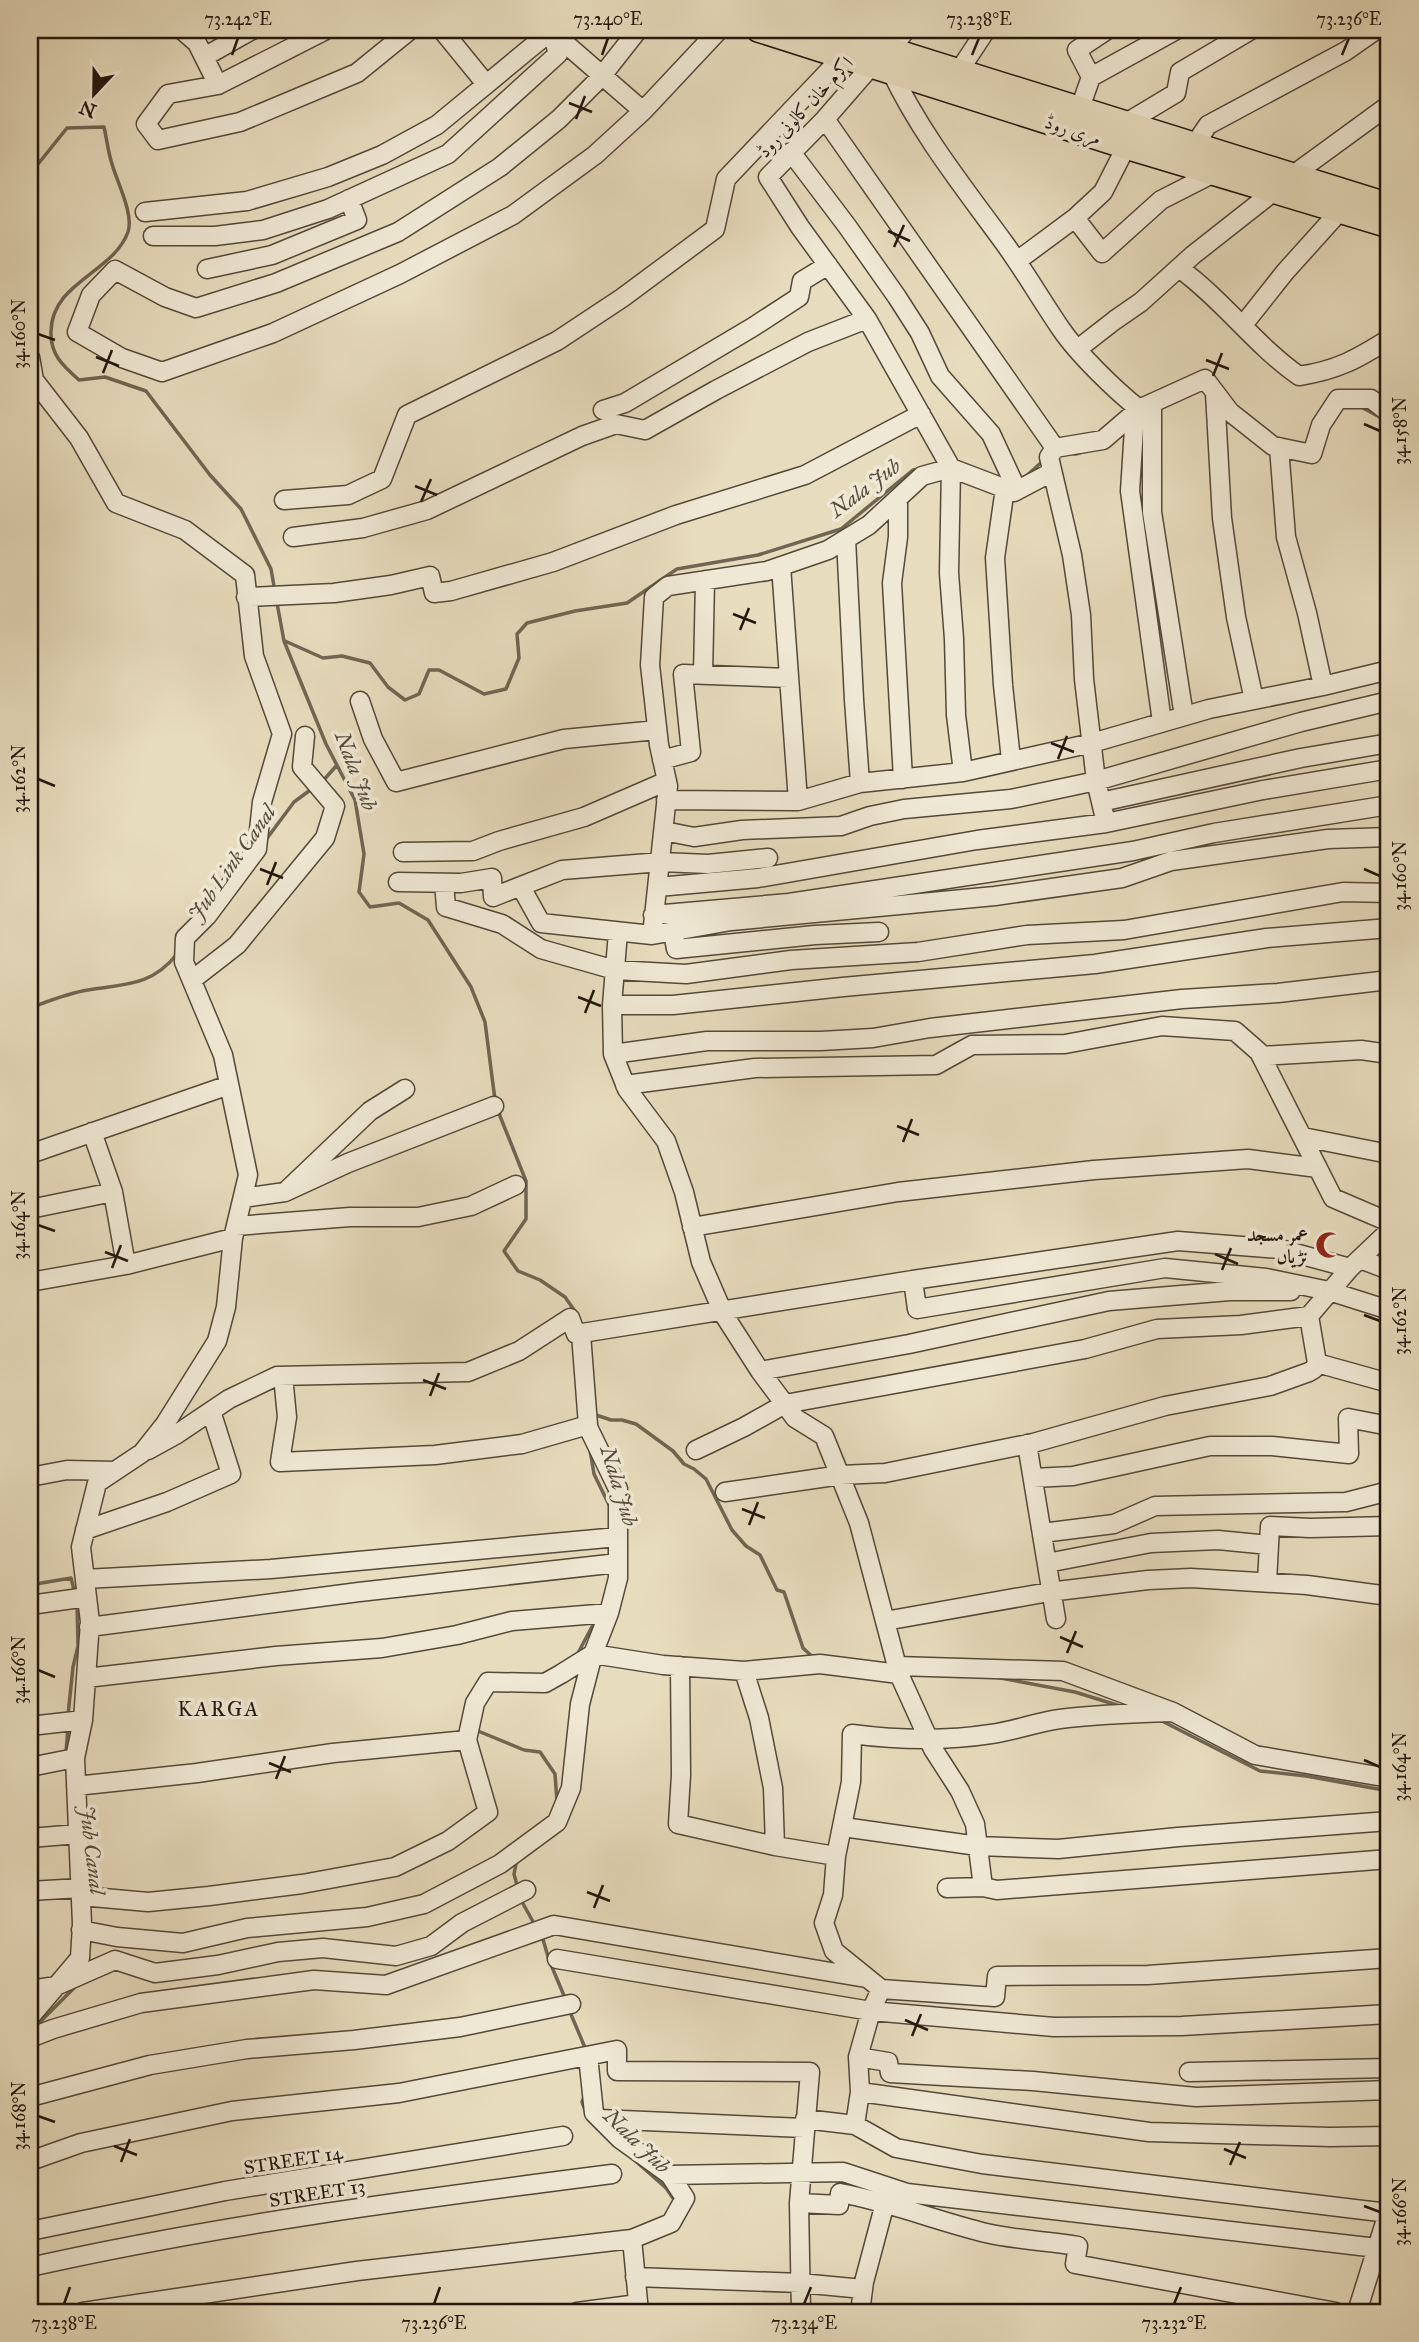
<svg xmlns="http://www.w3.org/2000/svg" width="1419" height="2342" font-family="'IM FELL Great Primer',Amiri,serif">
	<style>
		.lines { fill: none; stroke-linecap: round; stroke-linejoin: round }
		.stream { stroke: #706553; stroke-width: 3.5 }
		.minor-casing { stroke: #544839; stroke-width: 21 }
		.major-casing { stroke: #23160d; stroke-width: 26 }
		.minor { stroke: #efe8d4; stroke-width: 18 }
		.major { stroke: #e7dcbd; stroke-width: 23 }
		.ticks { fill: none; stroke: #23160d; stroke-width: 2.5 }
		.labels { text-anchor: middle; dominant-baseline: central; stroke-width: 7; stroke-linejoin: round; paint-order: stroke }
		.street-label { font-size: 19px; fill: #23160d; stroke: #efe8d4 }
		.poi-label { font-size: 19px; font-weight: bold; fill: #23160d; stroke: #efe8d4; text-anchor: end }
		.water-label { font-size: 21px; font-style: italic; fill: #574a3b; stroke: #efe8d4 }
		.neighbourhood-label { font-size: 21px; letter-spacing: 2px; fill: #23160d; stroke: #efe8d4 }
		.neatline { fill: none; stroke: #23160d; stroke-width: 2.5 }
		.ticks-label { font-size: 18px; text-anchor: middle; fill: #23160d }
	</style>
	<rect width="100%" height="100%" fill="#e7dcbd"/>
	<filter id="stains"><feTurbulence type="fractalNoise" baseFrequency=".00286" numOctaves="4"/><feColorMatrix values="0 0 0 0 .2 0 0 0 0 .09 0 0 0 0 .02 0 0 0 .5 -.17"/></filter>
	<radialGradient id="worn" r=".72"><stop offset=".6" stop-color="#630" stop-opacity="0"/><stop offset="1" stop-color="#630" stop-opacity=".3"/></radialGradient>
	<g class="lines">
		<path class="stream" d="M30,174L67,128L104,127C107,140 108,152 112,164C117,182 134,214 128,232C113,273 52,282 51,331C50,354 62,365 79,380L105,377L146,391L210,475L241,509L271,569L275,592
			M1361,407L1389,422
			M1069,453L1076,454L1085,451
			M1024,478L1044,460
			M277,603L284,641L326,744L355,800L364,854L359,892L370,907L399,903L428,920L471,987L485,1022L495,1100
			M285,641L323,658L342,656L370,663L388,687L405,700L419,694L429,670H439L484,694L506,689L519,658L517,634L527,623L575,611L627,603L677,569L758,555L841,529L913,470L920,469
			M322,782L337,765
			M265,841L294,802L313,788
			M30,1008C49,1001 68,993 88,990C125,984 152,986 177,954
			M498,1111L526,1181V1219L504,1251L518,1271L540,1280L565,1297L577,1314
			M593,1414L611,1420H622L636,1424L673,1451L684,1464L694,1469L706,1479L732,1530L746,1546L760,1555L777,1590L784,1592L803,1648L815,1659
			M590,1450L594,1474L612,1511
			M30,1585L71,1578L75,1594
			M577,1655L595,1621
			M995,1677L1075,1692L1120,1706
			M68,1715L73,1667L78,1646L77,1604
			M1160,1720L1260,1771L1306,1776L1389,1791
			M477,1727L478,1731L524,1750L540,1752L555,1774L557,1802
			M66,1753L68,1726
			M517,1859L514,1874L518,1889
			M521,1900L536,1927
			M542,1936L549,1960L565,1998
			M570,2012L586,2050
			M30,2028H34L76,1986
			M585,2094L582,2102L586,2113
			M631,2157L666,2188L675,2201"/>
		<defs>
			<path id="minor" d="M182,30L197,43L218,85L168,94L146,124L158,140L240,122L357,73L410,30
				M442,30L486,84
				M638,30L601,77L559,119L500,167L398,232L276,283L196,308L165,297L115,270L91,295L77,332L122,358L162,372L273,333L400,274L513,215L595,155L643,111L719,30
				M890,50L906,30
				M204,57L252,30
				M872,65L825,119L768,177L800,227L867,319L951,468L949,573L954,639L956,715L963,772
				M891,71C920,133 965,189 1005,244C1025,272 1042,301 1061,329C1078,354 1115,390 1139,409
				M959,71L986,30
				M1091,77L1077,50L1107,30
				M218,85L326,30
				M1080,108L1091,77L1176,30
				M825,119L1055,448L1049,457L1072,555L1081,615L1084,679L1096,781L1106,823
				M1126,123L1176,93L1180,72L1251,30
				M1195,144L1208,125L1346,51L1376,30
				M791,152L847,226L897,297L920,333L940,376L991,434L1017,490
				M1293,175L1389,105
				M145,212L247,201L328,177L382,155L437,125L551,31L643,111
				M1075,218L1103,192L1126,147
				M153,236H215L263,230L328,209L448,154L558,54L552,33
				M1017,261L1075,218L1102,253L1161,200L1214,173
				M1179,268C1223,300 1255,345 1299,376C1338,370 1357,359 1389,339
				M207,269L272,255L357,220L349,199
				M1243,325L1285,272L1339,212
				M1079,348L1115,320L1141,302L1193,255L1273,192
				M30,357L34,380L79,438L116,503L185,530L245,575L254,656L282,734L262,802L257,849L207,916L185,938L184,962L223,1055L248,1175L233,1238L226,1307L217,1341L165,1424L142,1453L97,1483L81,1547L90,1622L83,1720L75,1758L82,1924L80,1958L30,2017
				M1215,393L1222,518L1236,617L1254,700
				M1152,403V512L1184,716
				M603,410L625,403L753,327L799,297L802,281L828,265
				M1135,413L1130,491L1162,722
				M1279,447L1286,537L1307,613L1323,686
				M1055,448L1103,440L1139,409L1205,379L1230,412L1273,446L1312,454L1321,425L1338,399H1371L1389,413
				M1005,488L995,558L1003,685L1011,760
				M898,499V537L892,583L903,779
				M284,500L348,495L382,479L407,415L557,341L622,298L715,229L726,179L843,56
				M293,537L363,528L427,510L582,436L616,424L645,430L716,390L808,342L867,319
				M846,539L854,700L860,783
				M781,566L798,801
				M246,597L334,593L391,585L430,576L434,593L451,591L553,562L676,515L805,475L921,414
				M703,675L705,580
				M360,701L373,739L396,782L564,739L657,730
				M662,760L691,752L683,674L788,678
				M666,800L798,801L860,783L963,772L1092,743L1209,709L1323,686L1389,670
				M1101,802L1301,758L1389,743
				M664,831L694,837L742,830L841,826L870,816L904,809L1011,799L1096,781L1301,722L1389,701
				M403,852L473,851L499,841L584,817L667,781
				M398,882L461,883L492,878L493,897L562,870L661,862L708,864L768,858
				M444,883L446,907L502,924L541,949L615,970L686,974L791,960L918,952L1027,935L1124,930L1343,892L1389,893
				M521,887L541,923L652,935L731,921L995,896L1122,878L1171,861L1328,839L1389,837
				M658,887L758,878L977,840L1106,823L1263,790L1389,769
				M653,915L789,903L1133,851L1214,833L1389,805
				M618,932L612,1005L613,1054L627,1089L666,1141L684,1192L701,1262L724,1315L760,1371L795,1418L824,1436L859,1523L899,1674L933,1749L960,1791L975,1824L983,1887
				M673,932L676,949L815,935L879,932
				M652,935L668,786L659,745L650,665L654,597L668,586L767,571L828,550L869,525L922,476L951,468L1014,492L1052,472
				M192,980L237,945L325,838L335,806L302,767L305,736
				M612,1005H673L843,987L1095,964L1267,938L1389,928
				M613,1054L707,1041H821L873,1038L930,1028L1182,999L1278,993L1389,980
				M1261,1056L1361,1050L1389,1054
				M625,1085L755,1068L936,1065L972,1045L1065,1044L1162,1026L1235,1031L1259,1052L1333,1198L1389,1222
				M92,1132L113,1192L126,1265L233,1238
				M1303,1137L1389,1154
				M30,1154L229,1085
				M285,1192L348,1163L494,1106
				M243,1198L285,1192L370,1111L405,1089
				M30,1209L113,1192
				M236,1226L350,1217H418L471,1206L516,1185
				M692,1227L898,1192L1094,1170L1248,1159L1318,1168
				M1360,1259L1389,1270
				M1350,1268L1280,1249L1178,1241L913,1280L917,1309L1165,1268L1266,1278L1329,1291L1389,1310
				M30,1282L126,1265
				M1317,1363L1389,1383
				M760,1371L909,1344L1109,1301L1230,1291H1291
				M283,1376L287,1417L280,1462L435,1455L522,1444L588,1425L581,1334
				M1027,1444L1056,1619
				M148,1450L177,1434L229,1399L277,1376L468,1372L519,1351L570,1318L576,1334L913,1280
				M696,1450L744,1427L785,1404L1085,1349L1157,1329L1241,1325L1309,1316
				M30,1477L67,1470L115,1471
				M1033,1478L1073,1476L1210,1446H1272L1349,1454L1348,1418L1389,1426
				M725,1492L841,1475L885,1473L1033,1443L1165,1406L1270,1386L1309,1372L1314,1369L1317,1363L1309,1316L1350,1268L1389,1231
				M85,1530L167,1502L231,1474L211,1411
				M1042,1533L1114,1524L1155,1506L1346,1502L1389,1491
				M1047,1563L1151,1543L1218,1540L1269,1545
				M85,1579L271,1569L618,1537
				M1267,1582L1270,1526L1310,1528L1389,1526
				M30,1605L87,1597
				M885,1621L1049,1592L1148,1580L1191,1578L1307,1585L1389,1596
				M89,1627L359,1592L618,1563
				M680,1666L681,1775L678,1824L775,1846
				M897,1666L1063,1671L1173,1712L1255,1755L1389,1778
				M744,1671L820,1664L899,1674
				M86,1678L276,1656L382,1648L457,1635L512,1621L609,1613
				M1173,1712C1135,1713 1097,1714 1060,1719C1037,1722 1014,1731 991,1734C946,1741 897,1740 852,1734L851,1782L836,1856L833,1895L824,1923L834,1951L881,1989L871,2011L858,2057L860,2092L855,2125L896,2148L982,2164L1388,2213L1389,2210
				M30,1726L83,1720
				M30,1767L75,1758
				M76,1786L197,1773L333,1753L467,1740L475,1703L488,1682L545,1683L561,1674L593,1654L609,1613L618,1578V1489L587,1425
				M843,1827L978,1846L1058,1849L1178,1837L1389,1821
				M30,1838L78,1834
				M947,1888L983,1887L997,1890L1389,1859
				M30,1891L80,1888
				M81,1896L148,1902L209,1896L302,1884L395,1867L448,1841L488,1812L467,1740
				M81,1930L117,1937L183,1943L247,1928L367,1917L424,1904L500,1864L557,1822L571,1788L580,1704L593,1654L663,1665L744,1671L759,1718L773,1788L775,1846L836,1856
				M557,1959L871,2011L1054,2027L1182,2026L1389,2014
				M881,1989L995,1997L997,1976L1148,1975L1389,1958
				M30,1990L56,1986L115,1960L155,1973L218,1965L278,1952L323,1948L396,1956L431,1946L462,1923L526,1890
				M30,2038L53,2029L141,2003L314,1980L386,1985L554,1925L866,1978
				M588,2056L594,2113L620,2139L670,2175L685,2198L671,2223L632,2239L639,2312
				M858,2057L888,2062L890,2073L1033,2081L1196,2097L1389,2090
				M1189,2072L1389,2068
				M860,2092L1149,2132L1330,2137L1389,2136
				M30,2097L150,2065L247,2049L354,2040L460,2027L571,2004
				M600,2119L804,2128
				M805,2119L855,2125
				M30,2161L81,2143L232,2111L399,2093L617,2050V2071L810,2072L799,2203L801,2312
				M670,2175L843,2172L907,2193L1377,2248
				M799,2203L839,2205L840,2193C890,2202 937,2221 986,2233C1016,2240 1048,2241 1078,2246L1075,2264L1336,2312
				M30,2231L225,2191L563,2136
				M30,2267C222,2224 417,2199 612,2174
				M635,2277L800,2283L863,2289
				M83,2312L357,2271L632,2239
				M577,2312L638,2304
				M860,2312L864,2282L885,2203
				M1357,2312L1388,2213"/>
			<path id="major" d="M758,30L1126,147L1389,226
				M828,30L1389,205"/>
		</defs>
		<use href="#minor" class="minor-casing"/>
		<use href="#major" class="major-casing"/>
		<use href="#minor" class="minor"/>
		<use href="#major" class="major"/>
	</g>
	<path class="ticks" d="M232,55L238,38M602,55L608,38M972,55L979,38M1342,55L1349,38M569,103L592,112M576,119L585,96M888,231L910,241M894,247L904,225M38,334L55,340M96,357L119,366M1206,360L1229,369M103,373L112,350M1213,376L1222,353M1364,424L1380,431M415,486L437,495M421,502L431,479M733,614L756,623M740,630L749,608M1051,743L1074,752M1058,759L1067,736M38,779L55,786M260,869L283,878M1364,869L1380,876M267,885L276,862M578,997L601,1006M585,1013L594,990M897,1126L919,1135M903,1142L912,1119M38,1225L55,1231M105,1252L128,1261M1215,1254L1238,1264M112,1268L121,1245M1222,1270L1231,1248M1364,1315L1380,1321M423,1380L446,1389M430,1396L439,1373M742,1509L765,1518M749,1525L758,1502M1060,1637L1083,1647M1067,1653L1076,1631M38,1670L55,1677M1364,1760L1380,1767M269,1763L291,1772M276,1779L285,1756M587,1892L610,1901M594,1908L603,1885M905,2020L928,2030M912,2036L921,2014M38,2116L55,2122M114,2146L137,2155M1224,2149L1246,2158M121,2162L130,2139M1230,2165L1240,2142M1364,2206L1380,2212M64,2304L70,2287M434,2304L440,2287M804,2304L811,2287M1174,2304L1181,2287"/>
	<defs>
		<symbol id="mosque-bare" viewBox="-9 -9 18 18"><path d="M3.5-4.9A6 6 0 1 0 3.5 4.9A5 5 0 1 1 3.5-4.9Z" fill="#8f2418" stroke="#efe8d4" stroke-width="2.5" paint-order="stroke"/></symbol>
	</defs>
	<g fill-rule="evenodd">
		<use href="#mosque-bare" x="1310" y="1226" width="38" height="38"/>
	</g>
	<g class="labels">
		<g class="street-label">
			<text transform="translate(805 107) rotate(-47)">اکرم خان کالونی روڈ</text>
			<text transform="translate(1073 130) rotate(18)">مری روڈ</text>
			<text transform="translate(293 2160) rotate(-9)">STREET 14</text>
			<text transform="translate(317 2193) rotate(-9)">STREET 13</text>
		</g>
		<g class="poi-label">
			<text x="1308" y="1234">عمر مسجد<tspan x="1308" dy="22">نڑیاں</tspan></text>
		</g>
		<g class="water-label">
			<text transform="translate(865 488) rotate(-37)">Nala Jub</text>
			<text transform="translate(356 771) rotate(69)">Nala Jub</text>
			<text transform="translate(232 863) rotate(-55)">Jub Link Canal</text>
			<text transform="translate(619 1486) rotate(73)">Nala Jub</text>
			<text transform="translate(92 1850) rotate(83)">Jub Canal</text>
			<text transform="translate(637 2141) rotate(44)">Nala Jub</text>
		</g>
		<g class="neighbourhood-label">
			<text x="219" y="1709">KARGA</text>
		</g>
	</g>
	<rect width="1419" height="2342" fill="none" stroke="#e7dcbd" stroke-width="77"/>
	<g transform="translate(94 94) rotate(202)" stroke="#efe8d4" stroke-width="5" paint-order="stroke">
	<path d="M0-5L12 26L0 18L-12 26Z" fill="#23160d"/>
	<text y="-10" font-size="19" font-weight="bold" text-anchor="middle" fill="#23160d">N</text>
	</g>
	<rect x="38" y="38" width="1342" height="2266" class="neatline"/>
	<g class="ticks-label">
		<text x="238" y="25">73.242°E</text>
		<text x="608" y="25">73.240°E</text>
		<text x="979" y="25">73.238°E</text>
		<text x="1349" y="25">73.236°E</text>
		<text transform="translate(19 334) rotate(-90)" y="6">34.160°N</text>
		<text transform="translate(1400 431) rotate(-90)" y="6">34.158°N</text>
		<text transform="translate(19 779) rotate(-90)" y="6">34.162°N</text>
		<text transform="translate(1400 876) rotate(-90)" y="6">34.160°N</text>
		<text transform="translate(19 1225) rotate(-90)" y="6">34.164°N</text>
		<text transform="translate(1400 1321) rotate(-90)" y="6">34.162°N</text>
		<text transform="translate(19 1670) rotate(-90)" y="6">34.166°N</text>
		<text transform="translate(1400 1767) rotate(-90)" y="6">34.164°N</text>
		<text transform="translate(19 2116) rotate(-90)" y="6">34.168°N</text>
		<text transform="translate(1400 2212) rotate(-90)" y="6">34.166°N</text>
		<text x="64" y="2329">73.238°E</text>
		<text x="434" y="2329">73.236°E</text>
		<text x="804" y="2329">73.234°E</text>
		<text x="1174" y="2329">73.232°E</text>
	</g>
	<rect width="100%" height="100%" filter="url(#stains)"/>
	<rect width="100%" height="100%" fill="url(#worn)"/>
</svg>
